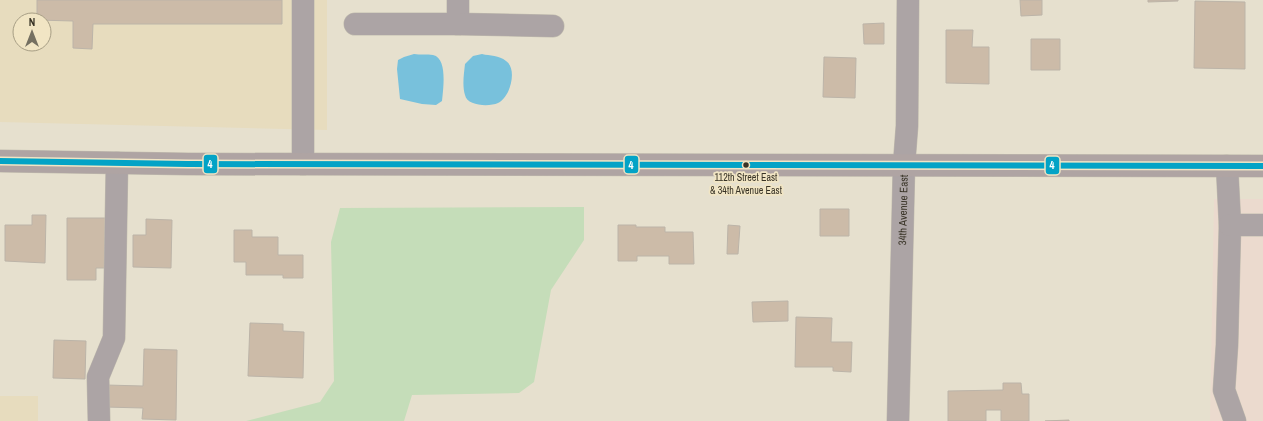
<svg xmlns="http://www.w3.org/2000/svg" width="1263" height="421" font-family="'Archivo Narrow',sans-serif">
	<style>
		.built { fill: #e7dcbe; fill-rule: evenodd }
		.industrial { fill: #ebdace }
		.green { fill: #c5ddb9 }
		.water { fill: #78c1dc }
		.building { fill: #ccbba8; stroke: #bcb4a8 }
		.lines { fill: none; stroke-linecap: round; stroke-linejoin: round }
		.minor-casing { stroke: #c2bdaf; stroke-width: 23 }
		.major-casing { stroke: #c2bdaf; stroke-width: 23 }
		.minor { stroke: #aca4a5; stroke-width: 22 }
		.major { stroke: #afa4a3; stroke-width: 22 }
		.bus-1-casing { stroke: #f1e5c4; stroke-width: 9 }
		.bus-1 { stroke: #03a3c6; stroke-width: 6 }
		.bus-dot { fill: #383326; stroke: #f1e5c4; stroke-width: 1.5 }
		.labels { text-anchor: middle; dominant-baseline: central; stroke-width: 3.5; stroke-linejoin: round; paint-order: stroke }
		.bus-label { font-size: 10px; fill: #383326; stroke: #f1e5c4 }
		.street-label { font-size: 11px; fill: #383326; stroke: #f1e5c4 }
		.line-badge { stroke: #f1e5c4; stroke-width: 1.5 }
		.badge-label { font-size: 11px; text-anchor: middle; font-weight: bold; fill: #fff }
	</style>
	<rect width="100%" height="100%" fill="#e6e0ce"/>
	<path class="built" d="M0,0H327V130L0,122ZM20,20H44V44H20Z
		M0,396H38V421H0Z"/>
	<path class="industrial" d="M1214,199H1263V421H1210Z"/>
	<path class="green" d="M584,207V240L551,290L534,382L519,393L412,395L404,421H246L320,402L334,381L331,242L340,208Z"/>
	<path class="water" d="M414,54C420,55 427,54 433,55C448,58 443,90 442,101L436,105L422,104L400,99L397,69L398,60L404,57Z
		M482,54C490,56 499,55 506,61C518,69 510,98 498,103C489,107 467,106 465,95C462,85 464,74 465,64L473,56Z"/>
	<path class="building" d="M37,0H282V24H93L92,49L73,48V21L37,20Z
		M1020,0H1042V15L1021,16Z
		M1148,0H1178V1L1148,2Z
		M1195,1L1245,2V69L1194,68Z
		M884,23V44H864L863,24Z
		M946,30H973L972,47H989V84L946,83Z
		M1031,39H1060V70H1031Z
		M824,57L856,58L855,98L823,97Z
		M820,209H849V236H820Z
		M32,215H46L45,263L5,261V225H32Z
		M67,218H106V268H96V280H67Z
		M146,219L172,220L171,268L133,267V235H146Z
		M618,225H636V227H665V232H693L694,264H669V256H637V261H618Z
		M728,225L740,226L738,254H727Z
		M234,230H252V237H278V255H303V278H283V275H246V262H234Z
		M788,301V321L753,322L752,302Z
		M796,317L832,318L831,342H852L851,372L833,371V367H795Z
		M250,323L283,324V331L304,332L303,378L248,376Z
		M54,340L86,341L85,379L53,378Z
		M144,349L177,350L176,420L142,419L143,408L105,407L106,385L143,386Z
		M1003,383H1021L1022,394H1029V421H1001V410H986V421H948V391L1003,390Z
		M1069,420V421H1045Z"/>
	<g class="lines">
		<defs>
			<g id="minor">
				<path d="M303,0V164"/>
				<path d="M458,0V24"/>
				<path d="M355,24H458L553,26"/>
				<path d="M1227,166L1230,225L1227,345L1224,390L1235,421"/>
				<path d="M1230,225H1263"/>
				<path d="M99,421L98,377L114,338L117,163"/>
				<path id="s1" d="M898,421L904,165L907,126L908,0"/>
			</g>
			<path id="major" d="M0,161L188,164L1263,166"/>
		</defs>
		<use href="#minor" class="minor-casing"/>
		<use href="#major" class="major-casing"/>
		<use href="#minor" class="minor"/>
		<use href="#major" class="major"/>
		<defs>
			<path id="bus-1" d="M0,161L188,164L1263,166"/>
		</defs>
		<use href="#bus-1" class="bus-1-casing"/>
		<use href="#bus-1" class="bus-1"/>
	</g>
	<circle class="bus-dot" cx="746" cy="165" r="3.5"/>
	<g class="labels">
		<g class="bus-label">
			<text x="746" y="177">112th Street East<tspan x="746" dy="13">&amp; 34th Avenue East</tspan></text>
		</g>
		<g class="street-label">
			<text stroke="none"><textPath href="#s1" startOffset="211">34th Avenue East</textPath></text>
		</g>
	</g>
	<g class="line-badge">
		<rect x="203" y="154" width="15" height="20" rx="4" fill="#03a3c6"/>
		<rect x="624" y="155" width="15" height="19" rx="4" fill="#03a3c6"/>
		<rect x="1045" y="156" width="15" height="19" rx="4" fill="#03a3c6"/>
	</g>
	<g class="badge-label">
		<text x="210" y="168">4</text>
		<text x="631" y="169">4</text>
		<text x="1052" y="169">4</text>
	</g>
	<g transform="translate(32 32)"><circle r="19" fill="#f1e5c4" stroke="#a79e85"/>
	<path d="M0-3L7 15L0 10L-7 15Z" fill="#757061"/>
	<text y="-6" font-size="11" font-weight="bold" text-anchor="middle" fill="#383326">N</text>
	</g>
</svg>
